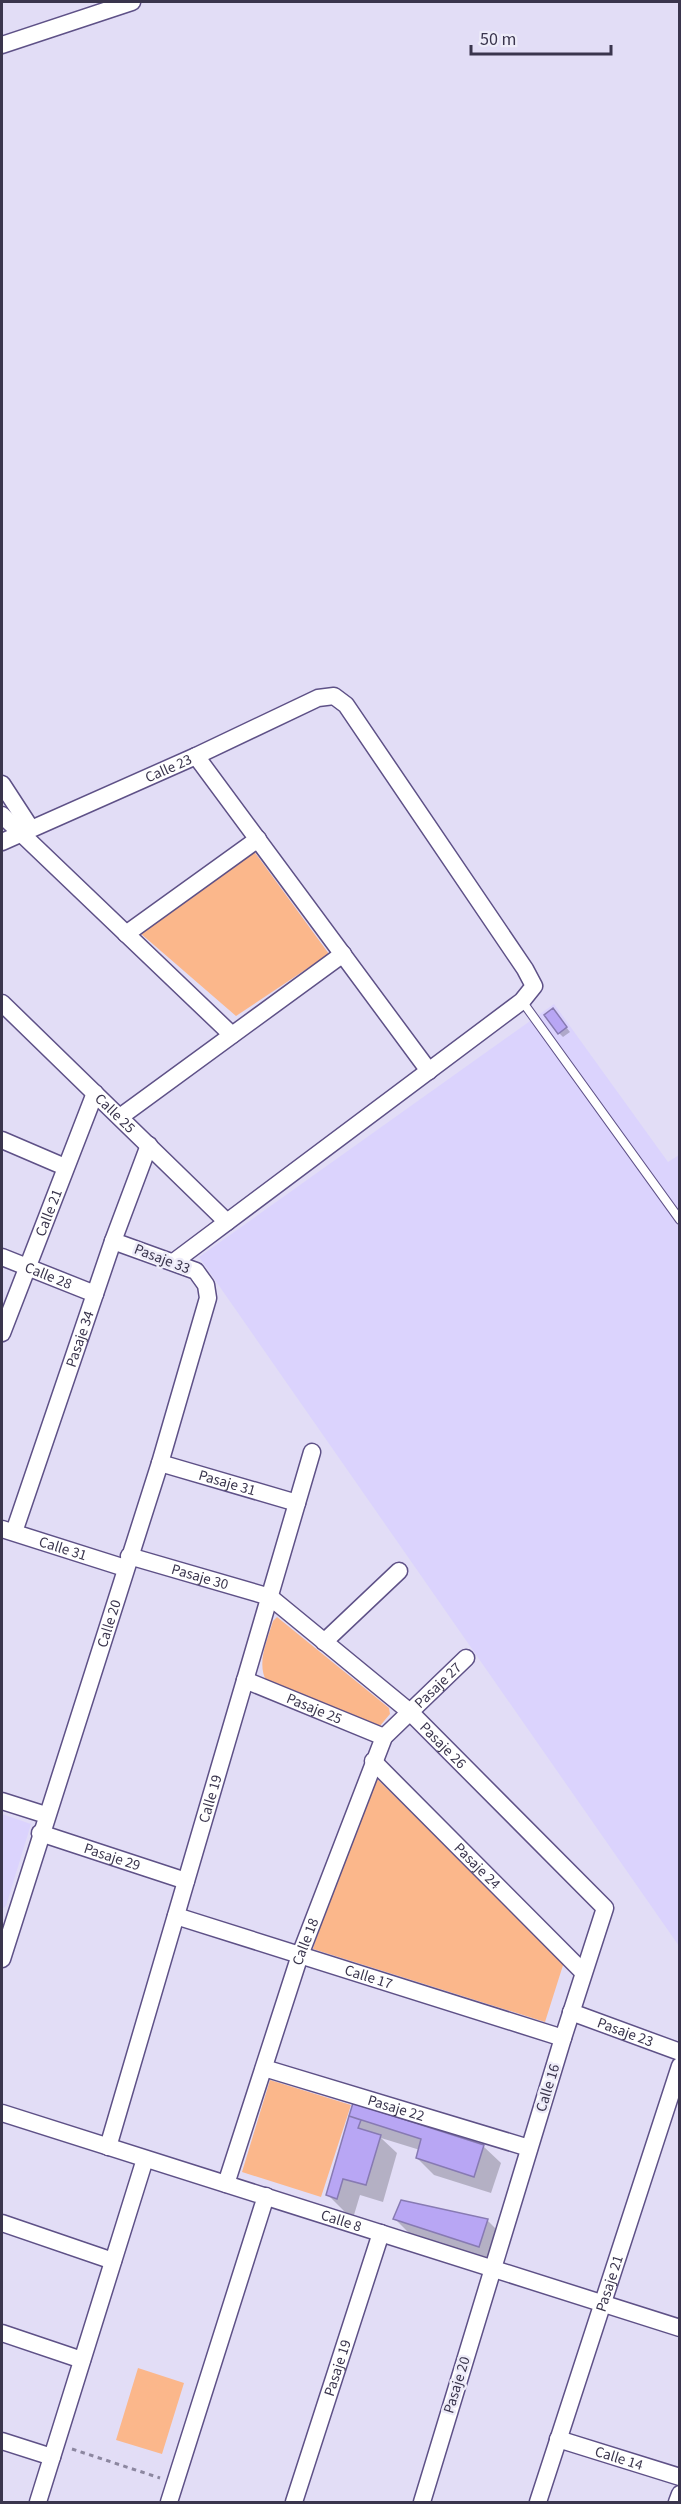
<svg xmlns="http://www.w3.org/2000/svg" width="681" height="2504" font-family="'Source Sans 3',sans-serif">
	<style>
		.built { fill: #dbd3fd }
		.green { fill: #fbb78b }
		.shadow { fill: #0003 }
		.building { fill: #b8a6f4; stroke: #877ab2; stroke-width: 1.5 }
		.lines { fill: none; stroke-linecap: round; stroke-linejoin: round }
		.lane-casing { stroke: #5e5187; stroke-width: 10 }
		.street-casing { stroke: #5e5187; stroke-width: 19 }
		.path { stroke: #8c87a0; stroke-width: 3; stroke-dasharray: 4.5 4.5; stroke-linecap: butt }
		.lane { stroke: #fff; stroke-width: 8 }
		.street { stroke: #fff; stroke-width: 16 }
		.labels { text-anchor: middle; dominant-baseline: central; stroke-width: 5; stroke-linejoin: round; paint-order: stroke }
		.street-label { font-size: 15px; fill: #3a354d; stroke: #eeecf9 }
	</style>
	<rect width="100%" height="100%" fill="#e2ddf6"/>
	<path class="built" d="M554,1004L668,1162L679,1155V1946L199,1257Z
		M2,1814L31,1824L6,1906L2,1909Z"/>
	<path class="green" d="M248,843L329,954L236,1016L132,926Z
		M277,1617L389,1708L390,1714L379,1727L267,1682C256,1664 267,1641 273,1621Z
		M368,1770L564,1962L545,2022L313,1949Z
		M270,2080L351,2105L321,2197L242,2172Z
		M138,2368L184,2383L162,2454L116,2440Z"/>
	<path class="shadow" d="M556,1014L570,1032L563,1037L559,1033Z
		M354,2105L483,2146L501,2163L491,2193L434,2175L417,2158L420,2150L381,2138L397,2153L383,2202L360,2195L354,2215L345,2212L328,2195Z
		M395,2219L487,2220L504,2237L496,2263L412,2236Z"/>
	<path class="building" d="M553,1008L567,1027L558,1034L544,1015Z
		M353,2103L484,2145L474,2177L416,2158L421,2139L349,2116Z
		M349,2116L361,2120L358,2128L381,2135L366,2185L343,2179L337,2199L326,2195Z
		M401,2200L488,2219L479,2247L393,2219Z"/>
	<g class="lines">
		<defs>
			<path id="lane" d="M522,1001L680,1220"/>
			<g id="street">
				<path d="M2,45L132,2"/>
				<path d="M196,756L429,1071"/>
				<path d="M2,784L30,827"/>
				<path d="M2,815L232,1035"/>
				<path id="s1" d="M2,842L196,756L318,698L334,696L346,705L525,969L534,986L522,1001L175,1261"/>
				<path d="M126,934L258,839"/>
				<path id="s2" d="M2,1003L227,1222"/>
				<path d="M120,1117L343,954"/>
				<path d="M2,1140L65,1167"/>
				<path id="s3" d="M2,1257L95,1294"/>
				<path id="s4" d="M2,1333L95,1093"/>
				<path id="s5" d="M160,1463L297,1503"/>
				<path id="s6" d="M2,1529L125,1568"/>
				<path id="s7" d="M14,1532L113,1241L149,1145"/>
				<path id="s8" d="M129,1556L270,1597L410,1712L605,1908L563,2038L422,2502"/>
				<path d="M324,1642L399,1571"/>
				<path id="s9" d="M245,1680L384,1737"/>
				<path id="s10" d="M373,1761L583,1972"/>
				<path d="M2,1801L46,1815"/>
				<path id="s11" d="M40,1833L186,1881"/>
				<path id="s12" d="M176,1916L563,2038"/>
				<path id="s13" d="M2,1959L160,1463L208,1298L206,1285L196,1271L113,1241"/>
				<path id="s14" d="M571,2012L680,2052"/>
				<path id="s15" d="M264,2068L529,2148"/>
				<path id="s16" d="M2,2113L680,2328"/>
				<path id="s17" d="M108,2147L312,1452"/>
				<path id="s18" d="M226,2184L300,1955L384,1737L466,1658"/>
				<path d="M2,2223L113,2261"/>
				<path d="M2,2333L82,2360"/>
				<path id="s19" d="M558,2439L680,2477"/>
				<path d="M2,2441L52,2457"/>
				<path d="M38,2502L145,2159"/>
				<path d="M169,2502L266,2196"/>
				<path id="s20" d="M294,2502L381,2233"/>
				<path id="s21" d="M538,2502L680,2066"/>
				<path d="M677,2502L680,2494"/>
			</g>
		</defs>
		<use href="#lane" class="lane-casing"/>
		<use href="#street" class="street-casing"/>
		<path class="path" d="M72,2449L160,2478"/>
		<use href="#lane" class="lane"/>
		<use href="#street" class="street"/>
	</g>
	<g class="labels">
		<g class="street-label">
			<text stroke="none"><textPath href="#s1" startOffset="182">Calle 23</textPath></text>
			<text stroke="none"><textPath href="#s2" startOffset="158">Calle 25</textPath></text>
			<text stroke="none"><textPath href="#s4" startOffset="129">Calle 21</textPath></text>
			<text transform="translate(162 1259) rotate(21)">Pasaje 33</text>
			<text stroke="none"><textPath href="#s3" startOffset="50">Calle 28</textPath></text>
			<text stroke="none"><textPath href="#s7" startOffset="204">Pasaje 34</textPath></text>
			<text stroke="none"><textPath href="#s5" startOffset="70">Pasaje 31</textPath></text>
			<text stroke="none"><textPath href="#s6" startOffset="64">Calle 31</textPath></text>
			<text stroke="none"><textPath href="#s8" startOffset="74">Pasaje 30</textPath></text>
			<text stroke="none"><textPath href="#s13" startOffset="352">Calle 20</textPath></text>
			<text stroke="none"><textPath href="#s18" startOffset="549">Pasaje 27</textPath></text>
			<text stroke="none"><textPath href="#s9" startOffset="75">Pasaje 25</textPath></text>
			<text stroke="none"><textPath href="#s8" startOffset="375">Pasaje 26</textPath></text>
			<text stroke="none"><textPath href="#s17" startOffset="363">Calle 19</textPath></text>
			<text stroke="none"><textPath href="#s11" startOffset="76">Pasaje 29</textPath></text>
			<text stroke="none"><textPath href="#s10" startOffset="148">Pasaje 24</textPath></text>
			<text stroke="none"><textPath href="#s18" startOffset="255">Calle 18</textPath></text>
			<text stroke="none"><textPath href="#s12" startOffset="202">Calle 17</textPath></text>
			<text stroke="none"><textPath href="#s14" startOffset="58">Pasaje 23</textPath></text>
			<text transform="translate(548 2088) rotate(-73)">Calle 16</text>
			<text stroke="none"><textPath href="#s15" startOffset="138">Pasaje 22</textPath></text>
			<text stroke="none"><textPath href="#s16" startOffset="356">Calle 8</textPath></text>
			<text stroke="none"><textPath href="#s21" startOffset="230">Pasaje 21</textPath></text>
			<text stroke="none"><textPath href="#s20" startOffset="141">Pasaje 19</textPath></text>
			<text transform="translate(457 2385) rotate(-73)">Pasaje 20</text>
			<text stroke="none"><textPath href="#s19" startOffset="64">Calle 14</textPath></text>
		</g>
	</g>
	<rect width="681" height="2504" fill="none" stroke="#3a354d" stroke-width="6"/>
	<path d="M471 45v9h140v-9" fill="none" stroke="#3a354d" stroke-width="3"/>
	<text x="480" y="45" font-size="18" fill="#3a354d" stroke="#eeecf9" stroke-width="4.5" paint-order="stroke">50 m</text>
</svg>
